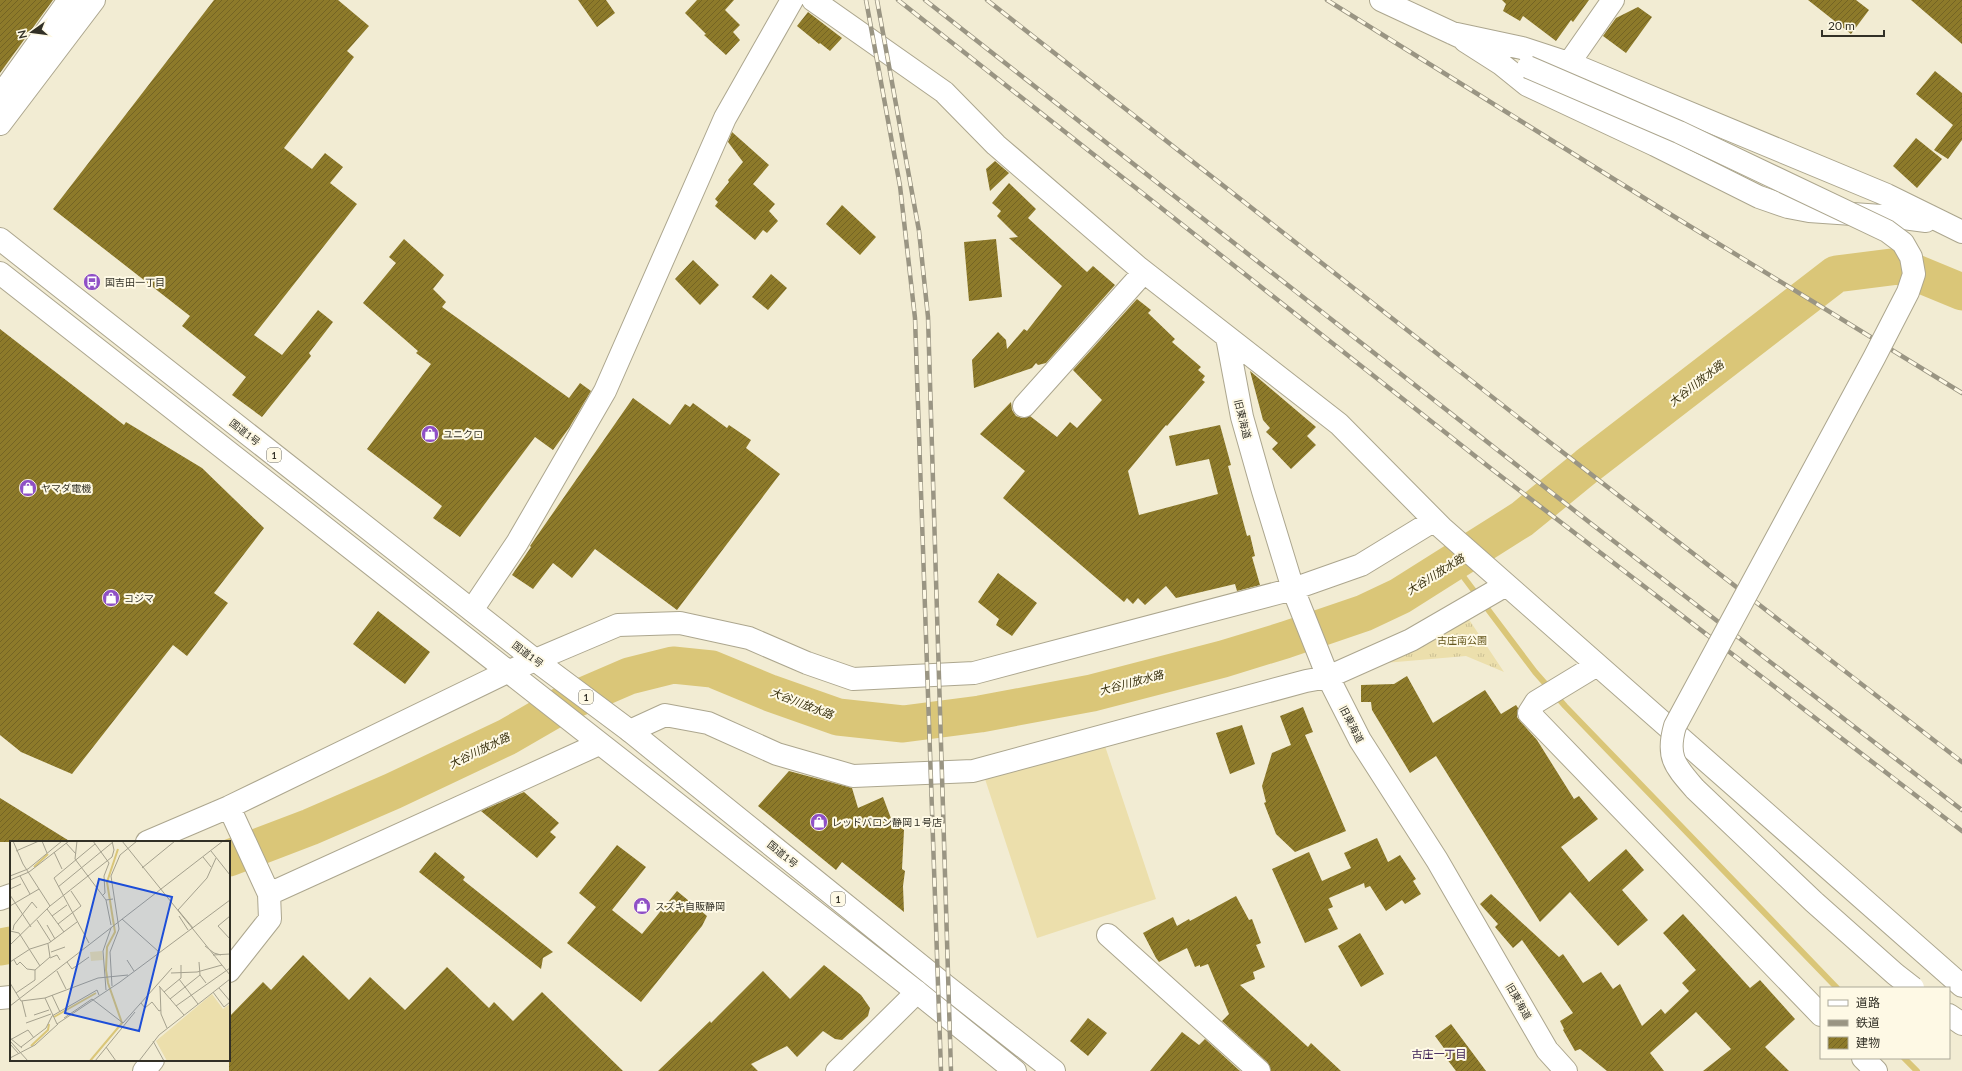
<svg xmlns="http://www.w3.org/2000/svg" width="1962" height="1071" font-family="Lato,'Noto Sans JP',sans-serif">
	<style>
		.grass { fill: url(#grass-tufts) }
		.pitch { fill: #ecdfac }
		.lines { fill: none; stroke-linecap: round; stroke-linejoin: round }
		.stream { stroke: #dac678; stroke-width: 6 }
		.river { stroke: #dac678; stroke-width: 37 }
		.building { fill: url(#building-hatch) }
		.minor-casing { stroke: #aca68e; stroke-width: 24 }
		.highway-casing { stroke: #aca68e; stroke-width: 24 }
		.minor { stroke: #fff; stroke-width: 22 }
		.highway { stroke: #fff; stroke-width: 22 }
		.rail-casing { stroke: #9a9583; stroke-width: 4.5 }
		.rail { stroke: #fef9e5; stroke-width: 3; stroke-dasharray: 9; stroke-linecap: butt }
		.minor-bridge-casing { stroke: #aca68e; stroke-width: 24; stroke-linecap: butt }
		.minor-bridge { stroke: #fff; stroke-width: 22 }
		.labels { text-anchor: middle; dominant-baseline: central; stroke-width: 4; stroke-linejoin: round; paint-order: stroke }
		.shield { fill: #fef9e5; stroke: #6f6c5f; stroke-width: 1 }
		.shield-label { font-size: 9px; font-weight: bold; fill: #323026 }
		.poi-label { font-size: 10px; fill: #323026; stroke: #fef9e5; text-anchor: start }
		.street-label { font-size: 10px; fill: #323026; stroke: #fef9e5 }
		.park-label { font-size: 10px; fill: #63551b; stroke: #fef9e5 }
		.water-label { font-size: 11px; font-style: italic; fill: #372f0c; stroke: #fef9e5 }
		.neighbourhood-label { font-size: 11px; fill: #35174f; stroke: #fef9e5 }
		.inset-river { fill: none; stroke: #dac678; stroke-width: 2 }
		.inset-road { fill: none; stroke: #a5a18e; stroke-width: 1 }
		.view { fill: #1d4ed8; fill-opacity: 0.15; stroke: #1d4ed8; stroke-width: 2 }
		.inset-edge { fill: none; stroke: #323026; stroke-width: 2 }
	</style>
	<defs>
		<pattern id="grass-tufts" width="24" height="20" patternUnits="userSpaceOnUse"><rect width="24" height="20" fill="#ecdfac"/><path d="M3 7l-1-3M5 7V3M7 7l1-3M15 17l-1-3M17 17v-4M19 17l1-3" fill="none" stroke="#cbc094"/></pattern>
		<pattern id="building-hatch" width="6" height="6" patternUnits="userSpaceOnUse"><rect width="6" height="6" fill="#8d7a2a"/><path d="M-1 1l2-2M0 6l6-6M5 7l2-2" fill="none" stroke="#746424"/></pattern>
	</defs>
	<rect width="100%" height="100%" fill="#f2ecd3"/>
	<path class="grass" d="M1468,618L1504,672L1466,656L1373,664Z"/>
	<path class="pitch" d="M1103,740L1156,899L1037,938L985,779Z"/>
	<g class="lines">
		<path class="stream" d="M1453,563L1535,672L1565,706L1837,988
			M1904,1058L1917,1071"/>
		<path class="river" d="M229,858L310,827L393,791L507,737L564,704L629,676L673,665L712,669L770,693L838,717L903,724L980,714L1092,693L1223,659L1285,640L1364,613L1400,596L1522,519L1587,466L1836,274L1899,266L1962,292
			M0,947L11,945"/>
	</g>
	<path class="building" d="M0,0H53L0,73Z
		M214,0H338L369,26L347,51L354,57L284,148L312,169L325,153L343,167L330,183L357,204L254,335L282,355L318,310L333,322L309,353L311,356L262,417L232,395L246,377L182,326L190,316L53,209Z
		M578,0H606L615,13L597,27Z
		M697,0H734L725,10L740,25L733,32L740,40L726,55L704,35L706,34L685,13Z
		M1502,0H1589L1573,22L1571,20L1556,41L1523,16L1520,21L1503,11L1506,4Z
		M1808,0H1856L1869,10L1851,34Z
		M1911,0H1962V44Z
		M1638,7L1652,17L1626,53L1603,36L1616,18Z
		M808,12L842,38L830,51L820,43L819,44L797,26Z
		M1935,71L1962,93V140L1948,159L1934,150L1953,125L1916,94Z
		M732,132L769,165L753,184L775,204L769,211L778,221L767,233L763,230L755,240L715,206L718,202L715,199L729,182L728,180L743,162L728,142Z
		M1916,138L1942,159L1917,188L1893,166Z
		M995,161L1009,173L990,191L986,169Z
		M1009,183L1036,209L1028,218L1087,272L1093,266L1115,285L1046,363L1038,365L1036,363L1032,368L974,388L972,360L998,332L1006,340L1007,349L1024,329L1027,331L1062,286L1009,238L1018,237L997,216L1001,211L992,203Z
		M842,205L876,237L860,255L826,224Z
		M404,239L444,275L433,289L446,302L442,307L569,398L580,383L591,391L569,428L553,450L535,437L460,537L433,518L442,506L367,449L431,364L416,353L418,351L363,303L396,263L389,257Z
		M996,239L1002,297L969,301L964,242Z
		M693,260L719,285L700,305L675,279Z
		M771,274L787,288L768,310L752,297Z
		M1137,299L1151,310L1148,313L1175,339L1172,342L1201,367L1198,370L1205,376L1202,380L1205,382L1167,426L1166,425L1128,471L1139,515L1218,494L1209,459L1176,466L1169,436L1220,425L1231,465L1228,466L1247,536L1250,535L1255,556L1252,557L1260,585L1237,591L1235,584L1176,598L1166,586L1145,605L1138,598L1133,604L1127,598L1124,602L1003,498L1025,471L980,434L1011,402L1012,410L1016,416L1022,418L1030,416L1057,437L1070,422L1077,428L1102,400L1073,370Z
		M0,329L124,425L126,422L202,468L264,528L214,593L228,603L187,656L173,645L72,774L21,752L0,735Z
		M1250,371L1316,427L1307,436L1316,445L1291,469L1272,449L1278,443L1266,432L1270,428L1263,420Z
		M633,398L670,425L685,404L690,407L693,403L727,428L729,425L751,440L746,448L780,474L677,610L595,549L572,578L553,563L533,589L512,575L531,547L530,546Z
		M998,573L1037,603L1012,636L996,625L999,619L978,602Z
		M378,611L430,652L405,684L353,644Z
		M1407,676L1433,723L1485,690L1501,714L1516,705L1518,708L1517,717L1520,721L1537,740L1574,799L1579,796L1598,819L1561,847L1589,882L1626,849L1644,870L1622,890L1648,920L1618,946L1570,892L1540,922L1436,756L1410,773L1372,710L1371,702H1361V685L1394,684Z
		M1303,707L1313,732L1305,735L1346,831L1295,852L1276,834L1264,803L1266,802L1262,786L1272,753L1291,745L1280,716Z
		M1242,725L1255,764L1230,774L1216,733Z
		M789,771L852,788L858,808L883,797L892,821L904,830L902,869L905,871L903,886L904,912L842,862L836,870L758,806Z
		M524,792L559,823L550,832L556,837L537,858L481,811Z
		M0,798L71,842H0Z
		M1377,838L1388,862L1400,855L1416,879L1413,881L1421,894L1405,904L1402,900L1386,911L1370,886L1365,888L1364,883L1329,898L1333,907L1328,909L1338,929L1305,943L1272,869L1309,852L1322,881L1351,868L1344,853Z
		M617,845L646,867L612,910L642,934L677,891L707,916L702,926L641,1002L567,943L596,907L579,893Z
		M435,852L465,877L463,880L553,952L543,958L541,969L419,872Z
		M1491,894L1559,957L1563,954L1583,983L1601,972L1613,989L1620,984L1642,1026L1661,1009L1665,1014L1689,991L1682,983L1696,970L1663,933L1683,914L1750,988L1760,980L1795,1019L1765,1047L1789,1071H1703L1731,1049L1696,1012L1650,1053L1664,1071H1607L1580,1049L1575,1051L1563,1030L1564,1029L1560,1021L1573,1013L1522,940L1513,948L1495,927L1498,924L1480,904Z
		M1236,896L1249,920L1252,919L1261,943L1256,945L1265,967L1253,972L1255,979L1240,985L1308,1047L1311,1043L1341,1071H1271L1267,1062L1222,1021L1229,1014L1208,964L1200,967V965L1195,967L1187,948L1159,962L1156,958L1143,933L1173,917L1177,926L1189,919L1190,921Z
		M1360,933L1384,974L1361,987L1338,946Z
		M303,955L349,1000L370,977L405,1010L447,967L489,1008L494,1002L513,1021L542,992L623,1071H229V1017L263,982L271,990Z
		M824,965L861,995L870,1008L868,1016L842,1040L835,1039L823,1031L797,1057L787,1046L751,1064L758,1071H658L710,1021L711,1023L763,971L790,999Z
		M1088,1018L1107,1033L1088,1056L1070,1041Z
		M1451,1024L1486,1071H1456L1443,1054L1446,1051L1435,1036Z
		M1182,1032L1199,1045L1205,1039L1240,1071H1150Z"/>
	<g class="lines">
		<defs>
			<path id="minor" d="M813,0L944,92L996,145L1139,268L1339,424L1442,528L1962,986
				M1381,0L1465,39
				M1452,33L1522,48L1574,65L1887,195L1962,232
				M1465,41L1501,64L1527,85L1655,145L1759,197L1788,207L1809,211L1896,217L1926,221
				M1569,63L1613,0
				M0,96L69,0
				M0,124L94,0
				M1227,337L1242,417L1263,491L1293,589L1328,677L1360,740L1437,860L1547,1050L1566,1071
				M1024,406L1144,272
				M472,610L517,543L605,391L725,118L792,0
				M1597,665L1536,702L1529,713L1821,1015
				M630,731L665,715L708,723L777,754L853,776L973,771L1306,681L1328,677L1411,640L1506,585
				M229,807L269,894L599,744
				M147,842L229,807L507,672L618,625L680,623L749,638L807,663L853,679L974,673L1293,589L1361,565L1433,521
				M0,899L11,895
				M1108,935L1259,1071
				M229,971L270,919L269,894
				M0,998L11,997
				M1949,1015L1962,1024
				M1863,1058L1876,1071
				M144,1071L153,1060
				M837,1071L917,992"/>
			<path id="highway" d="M0,239L535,660L630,731L946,986L1054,1071
				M0,273L917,992L1015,1071"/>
		</defs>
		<use href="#minor" class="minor-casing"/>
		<use href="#highway" class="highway-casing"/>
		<use href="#minor" class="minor"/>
		<use href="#highway" class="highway"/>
		<defs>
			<path id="rail" d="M866,0L900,186L915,318L941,1071
				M877,0L919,231L928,317L951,1071
				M898,0L1489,467L1962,831
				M925,0L1589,522L1962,810
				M987,0L1547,440L1962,762
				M1327,0L1657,206L1962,393"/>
		</defs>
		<use href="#rail" class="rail-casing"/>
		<use href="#rail" class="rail"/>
		<defs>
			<path id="minor-bridge" d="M1528,67L1679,132L1887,231L1903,243L1911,257L1914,274L1908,292L1874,358L1675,726C1666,757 1675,766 1695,789L1814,902L1895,974L1913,988"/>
		</defs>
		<use href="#minor-bridge" class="minor-bridge-casing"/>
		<use href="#minor-bridge" class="minor-bridge"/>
	</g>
	<defs>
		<symbol id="bus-disc" viewBox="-11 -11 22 22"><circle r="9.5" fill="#8f50c6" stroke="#fef9e5"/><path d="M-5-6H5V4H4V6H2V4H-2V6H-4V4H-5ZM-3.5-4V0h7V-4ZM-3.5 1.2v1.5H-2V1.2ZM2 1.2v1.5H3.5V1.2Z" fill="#fff"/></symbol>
		<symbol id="shop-disc" viewBox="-11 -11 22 22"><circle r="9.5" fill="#8f50c6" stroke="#fef9e5"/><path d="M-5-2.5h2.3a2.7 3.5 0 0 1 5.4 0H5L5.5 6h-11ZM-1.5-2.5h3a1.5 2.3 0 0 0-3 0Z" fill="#fff"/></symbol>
	</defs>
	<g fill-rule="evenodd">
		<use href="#bus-disc" x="82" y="272" width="20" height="20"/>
		<use href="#shop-disc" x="420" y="424" width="20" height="20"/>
		<use href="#shop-disc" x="18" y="478" width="20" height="20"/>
		<use href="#shop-disc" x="101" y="588" width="20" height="20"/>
		<use href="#shop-disc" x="809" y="812" width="20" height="20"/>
		<use href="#shop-disc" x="632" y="896" width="20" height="20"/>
	</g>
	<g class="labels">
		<g class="shield">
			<rect x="267" y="448" width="14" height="14" rx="3"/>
			<rect x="579" y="690" width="14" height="14" rx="3"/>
			<rect x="831" y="892" width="14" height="14" rx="3"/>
		</g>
		<g class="shield-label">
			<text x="274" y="455">1</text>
			<text x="586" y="697">1</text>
			<text x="838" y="899">1</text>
		</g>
		<g class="poi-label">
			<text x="105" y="282">国吉田一丁目</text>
			<text x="443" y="434">ユニクロ</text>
			<text x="41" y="488">ヤマダ電機</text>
			<text x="124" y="598">コジマ</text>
			<text x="832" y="822">レッドバロン静岡１号店</text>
			<text x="655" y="906">スズキ自販静岡</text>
		</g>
		<g class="street-label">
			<text transform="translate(1243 419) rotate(76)">旧東海道</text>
			<text transform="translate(245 432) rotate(38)">国道1号</text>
			<text transform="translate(528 654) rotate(37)">国道1号</text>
			<text transform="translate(1352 724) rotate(63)">旧東海道</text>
			<text transform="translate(783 854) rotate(39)">国道1号</text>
			<text transform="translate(1519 1001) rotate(60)">旧東海道</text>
		</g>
		<g class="park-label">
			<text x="1462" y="640">古庄南公園</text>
		</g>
		<g class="water-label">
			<text transform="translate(1696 383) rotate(-38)">大谷川放水路</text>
			<text transform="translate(1435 574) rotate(-32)">大谷川放水路</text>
			<text transform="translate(1131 682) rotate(-15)">大谷川放水路</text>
			<text transform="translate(802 703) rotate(21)">大谷川放水路</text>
			<text transform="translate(479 750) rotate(-26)">大谷川放水路</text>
		</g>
		<g class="neighbourhood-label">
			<text x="1439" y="1053">古庄一丁目</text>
		</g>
	</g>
	<g transform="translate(10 841)">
		<rect width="220" height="220" fill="#f2ecd3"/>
		<path d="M92,110L93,119L81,120L80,111ZM202,153L213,168L220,163V220H157L146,200Z" fill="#ecdfac"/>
		<path class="inset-river" d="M24,26L38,13M44,176L86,152M21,205L38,189L39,183M80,220L112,182L98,142L96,129L97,106L105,91L97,41L108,8"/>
		<path class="inset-road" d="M3,0L13,23L40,65M32,0L37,12M67,0L65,18L96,59M83,0L99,22L94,35L95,52L92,55M112,0L220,134M56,2L66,13M6,10L29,0M201,10L220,34M44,11L52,28M193,16L201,26M132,27L165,0M0,35L18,28L52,0M10,35L20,53M0,39L19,31L59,0M48,46L103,1M0,48L11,43M0,54L21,86M0,65L29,48M37,68L54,91M168,69L197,37L206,17M168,69L183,87M42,75L57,64M169,75L178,89M220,75L208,85L220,98M112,78L149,111M27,79L41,101M48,83L71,65L61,50M37,84L45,98M101,84L96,59L103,58M3,89L4,84L22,61L27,67M0,90L9,92L30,125M79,102L44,37L85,3M0,104L40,65L102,16L104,9L102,0M195,105L204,112L211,114M41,111L55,106M203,114L220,113M40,117L47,114L50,119M4,119L7,124L10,121L17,128L25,129M117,119L124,130M0,121L20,108L39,102L67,81M57,121L62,128L79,116M189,121L190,134L196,142M47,130L56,148M161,132L187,131L212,124M169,138L188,163M0,142L11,160L35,157L88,137L118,134M102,145L100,111L109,88L101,35L110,14L127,0M149,145L174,174M150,146L151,173L157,187M209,147L220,160M96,149L93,110L101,87M154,151L171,137V124M203,151L214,166L220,161M6,152L25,139V129L40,116L38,103M42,154L50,171M35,157L47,183L110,141L220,59M160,158L190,134M12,160L16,176M131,162L135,167L142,161L149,170L151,169M0,165L213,0M166,165L220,127M24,174L39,169M54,177L82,158L113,182L162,127M16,182L41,173M0,197L12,207M0,199L18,189L24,197M0,200L18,220M143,200L154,220M0,203L9,213M11,206L36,187L42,175L87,149L89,154M96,206L106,220M0,217L25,204L48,183M85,220L125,171M129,220L149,194L220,138"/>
		<path class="view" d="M89,38L162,56L129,190L55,172Z"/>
		<rect width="220" height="220" class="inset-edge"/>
	</g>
	<rect x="1820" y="987" width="130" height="72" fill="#fef9e5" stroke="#aca999"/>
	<rect x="1828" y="1000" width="20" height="6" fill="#ffffff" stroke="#aca999"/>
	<text x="1856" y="1007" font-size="12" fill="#323026">道路</text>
	<rect x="1828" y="1020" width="20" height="6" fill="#9a9583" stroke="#aca999"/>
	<text x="1856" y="1027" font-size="12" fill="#323026">鉄道</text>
	<rect x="1828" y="1037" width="20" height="12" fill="url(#building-hatch)" stroke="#aca999"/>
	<text x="1856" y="1047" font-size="12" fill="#323026">建物</text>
	<g transform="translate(32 32) rotate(256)" stroke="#fef9e5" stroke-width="3" paint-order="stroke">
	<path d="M0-3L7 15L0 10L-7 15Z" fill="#323026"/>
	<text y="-6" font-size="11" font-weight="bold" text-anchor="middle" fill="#323026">N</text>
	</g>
	<path d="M1822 30v6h62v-6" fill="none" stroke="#323026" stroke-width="2"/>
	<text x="1828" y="30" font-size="12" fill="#323026" stroke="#fef9e5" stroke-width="3" paint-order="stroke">20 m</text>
</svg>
